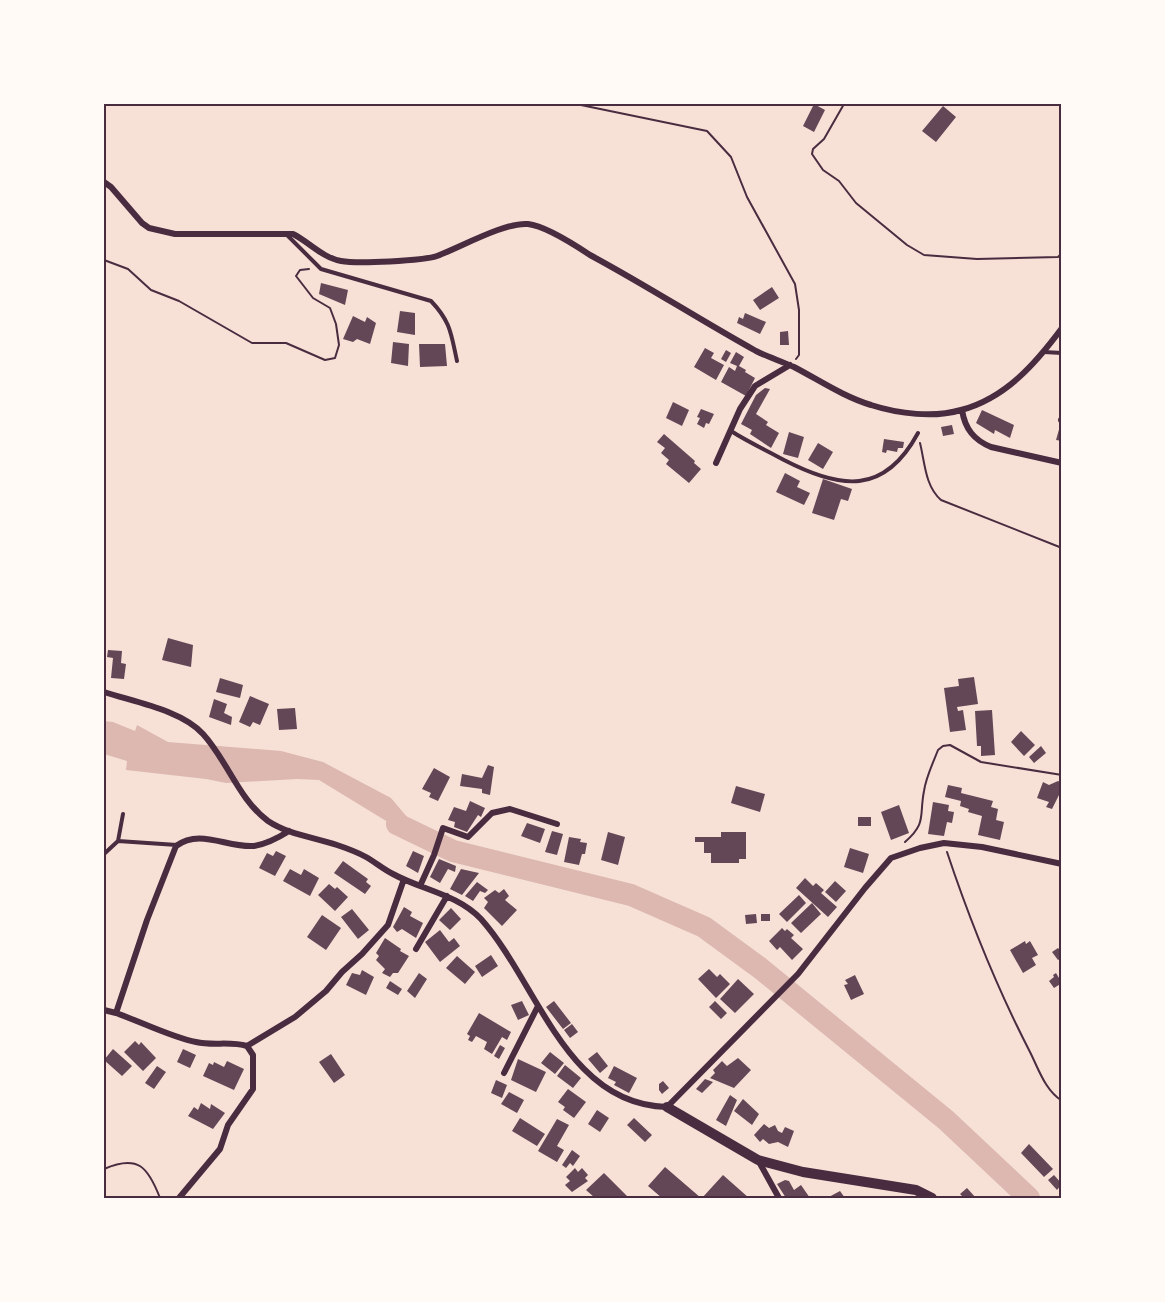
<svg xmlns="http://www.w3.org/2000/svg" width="1165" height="1302" font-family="Raleway,sans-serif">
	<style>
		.water { fill: #dcb8b0 }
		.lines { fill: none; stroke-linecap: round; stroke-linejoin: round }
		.river { stroke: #dcb8b0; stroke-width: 22 }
		.building { fill: #644757 }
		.path { stroke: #4a2c40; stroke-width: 2 }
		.service { stroke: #4a2c40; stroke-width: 4 }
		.minor { stroke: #4a2c40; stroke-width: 6 }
		.tertiary { stroke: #4a2c40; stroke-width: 10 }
		.neatline { fill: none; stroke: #4a2c40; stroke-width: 2 }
	</style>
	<rect width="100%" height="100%" fill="#f7e1d7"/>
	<path class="water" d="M104,721L113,722L135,731L137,725L168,742L281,751L323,762L391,798L424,837L414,838L319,780L297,779L226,783L206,779L126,770L127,761L104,754Z"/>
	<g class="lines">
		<path class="river" d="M397,824L453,851L631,895L704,927L760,968L946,1120L1029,1198"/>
	</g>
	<path class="building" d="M814,104L825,110L814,132L803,126Z
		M943,106L956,117L936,142L922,131Z
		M321,283L348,290L345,305L319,294Z
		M772,287L779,298L760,310L753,300Z
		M400,311L415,313V335L397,332Z
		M745,313L766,322L760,334L737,323L739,317L743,319Z
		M353,316L365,322L367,317L376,323L370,344L357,339L353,342L343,339Z
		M788,331L789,345H780V332Z
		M393,342L409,344L408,366L391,363Z
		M419,344H445L447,366L420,367Z
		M705,348L714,353L711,358L724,365L716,380L694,367Z
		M726,350L731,353L726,362L721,359Z
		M736,352L744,357L739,366L746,370L745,372L755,378L746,396L721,382L729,367L735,371L737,366L730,363Z
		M765,388L770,389L756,414L768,422L766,425L779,433L771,448L750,434L752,430L741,424L756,395Z
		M673,402L689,410L682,426L666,418Z
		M701,409L714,414L709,424L706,423L704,428L697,424L700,418L697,417Z
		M982,410L1014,425L1010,438L995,430L994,434L976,423Z
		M952,425L954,434L943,436L941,427Z
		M1060,426H1062V441L1056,440Z
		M789,432L804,437L798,458L783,454Z
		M664,434L695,461L694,463L701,469L689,483L666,464L669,460L661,453L665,448L657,442Z
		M884,439L904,442L903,448H898L897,452L887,450L886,453L882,452Z
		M818,443L833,452L823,469L808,460Z
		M785,473L800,481L797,487L810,493L804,505L776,492Z
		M823,479L852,489L848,501L841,499L834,520L812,513Z
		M168,638L193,645L191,667L162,660Z
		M108,650L122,651L121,663L126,664L124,679L111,678L113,658L107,657Z
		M974,677L978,704L957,707L958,711L963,710L966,730L950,732L944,688L959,686L958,679Z
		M220,678L243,685L240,698L216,692Z
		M250,696L269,704L260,725L253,722L250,727L239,722Z
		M214,699L227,704L224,713L232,717L231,725L209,717Z
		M295,708L297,729L279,730L277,709Z
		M992,710L995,755L981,756V746H977L975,711Z
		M1021,731L1035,745L1024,756L1011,742Z
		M1041,746L1046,753L1034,763L1029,757Z
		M488,765L494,767L490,795L482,793V789L460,786L462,774L482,778Z
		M434,768L450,777L438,801L429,797L431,793L422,789Z
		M1058,781L1062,783V789L1052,809L1046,807L1049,802L1037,798L1043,782L1049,785Z
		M948,785L962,788L961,793L993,801L991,807L998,809L996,820L1004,822L1000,840L978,835L982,816L968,812L969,809L960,806L961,801L945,797Z
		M736,786L765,794L760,812L731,803Z
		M470,801L485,808L481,817L478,815L467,832L454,827L455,822L448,820L454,807L466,811Z
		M933,802L949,805L948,811L954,812L952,823L947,822L944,836L928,834Z
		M899,805L909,833L891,840L881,812Z
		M858,817H871V826H858Z
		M527,823L545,829L540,843L521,836Z
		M552,831L563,834L557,855L545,852Z
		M608,832L625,837L618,865L601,860Z
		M721,832H746V859H739V863H711V853H704V842H695V837H721Z
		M569,837L581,839L580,842L587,843L585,854H582L579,865L564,862Z
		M850,848L869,854L863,873L844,867Z
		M276,851L286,856L275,876L259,868L267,853L273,856Z
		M413,851L424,856L418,873L406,866Z
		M439,859L456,866L455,872L448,869L440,883L430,877Z
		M343,861L368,879L366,882L371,886L365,894L334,873Z
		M290,869L301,875L304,869L319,878L310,896L283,881Z
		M461,869L479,873L462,895L450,889Z
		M805,878L813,886L816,883L824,890L821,893L837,907L828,917L796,888Z
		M835,881L846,891L836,902L825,892Z
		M477,882L488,890L485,893L480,891L473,901L465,896Z
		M329,884L335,889L337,887L348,897L335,911L318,895Z
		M504,889L509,896L505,900L517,910L502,926L484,908L488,902L484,898L495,890L499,893Z
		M799,895L806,903L787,922L779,914Z
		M812,903L821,914L801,933L791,923Z
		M404,907L412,912L410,916L423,923L416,938L402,929L397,932L393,927Z
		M451,908L461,919L450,930L439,920Z
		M352,909L369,930L358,939L341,917Z
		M756,914L757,923L746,924L745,915Z
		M761,914H770V921H761Z
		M322,915L341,928L326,950L307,937Z
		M782,928L785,931L787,929L794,935L791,938L803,949L792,960L780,947L777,950L769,941Z
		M440,930L449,942L454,938L460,946L440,962L425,942Z
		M385,938L401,949L400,951L409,956L398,973H393L390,977L382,973L385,969L376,960L379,956L376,953Z
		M1025,941L1026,944L1030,941L1038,955L1032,958L1036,965L1023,973L1010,950Z
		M1058,948L1062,952V958L1058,960L1052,952Z
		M491,955L498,966L482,977L475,966Z
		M457,956L475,972L465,984L446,968Z
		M709,969L717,977L720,974L730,984L716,998L698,979Z
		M362,970L374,977L366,995L346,985L352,973L360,975Z
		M419,973L427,979L415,998L407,991Z
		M1056,973L1062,983L1054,988L1049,981L1054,977L1053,975Z
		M855,975L864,994L851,1000L844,985L848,984L845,980Z
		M738,979L754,994L735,1013L720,999Z
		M390,981L402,989L398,995L386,988Z
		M522,1001L529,1015L518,1020L511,1005Z
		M554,1001L571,1023L563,1029L546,1007Z
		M715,1001L727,1013L721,1019L709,1007Z
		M479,1013L511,1032L507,1040L502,1037L492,1054L484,1049L487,1042L476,1036L472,1042L468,1040L470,1036L467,1034Z
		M572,1024L578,1032L570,1038L564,1030Z
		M135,1041L139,1045L141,1042L156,1058L143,1071L124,1052Z
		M500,1045L505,1048L499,1059L494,1056Z
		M113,1049L132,1066L122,1076L104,1060Z
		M183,1049L196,1055L190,1068L177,1062Z
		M550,1052L564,1063L555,1074L541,1063Z
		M597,1052L608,1066L600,1073L588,1059Z
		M331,1054L345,1075L334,1083L319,1062Z
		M738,1058L751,1070L734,1088L710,1078L715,1073L713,1070L722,1061L727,1066Z
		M518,1059L546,1072L536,1092L511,1080Z
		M227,1061L244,1069L234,1090L203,1076L209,1063L213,1065L214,1062L224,1067Z
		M565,1065L581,1078L573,1088L557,1076Z
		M157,1066L166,1072L154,1089L145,1083Z
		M614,1066L637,1078L629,1093L614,1085L616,1082L608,1078Z
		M705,1079L713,1082L702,1093L696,1089Z
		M496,1080L507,1085L502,1098L491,1093Z
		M663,1081L669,1088L662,1094L659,1090V1084Z
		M568,1089L586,1102L574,1118L563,1110L565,1107L558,1102Z
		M509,1092L524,1100L517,1113L501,1104Z
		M730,1095L737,1100L726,1126L716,1120Z
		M743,1099L759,1114L752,1125L734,1111Z
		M201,1103L210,1109L211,1104L225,1113L213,1129L188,1116L194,1107L198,1110Z
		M597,1110L609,1118L600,1132L588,1124Z
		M520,1118L545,1134L537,1146L512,1131Z
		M634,1118L652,1135L645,1142L627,1125Z
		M557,1119L569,1125L557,1146L564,1150L557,1162L538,1151Z
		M764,1124L769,1128L775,1125L778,1131L782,1133L785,1127L794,1131L788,1147L778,1142L769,1144L763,1139L760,1142L754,1135Z
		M1029,1144L1053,1169L1044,1177L1021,1153Z
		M572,1150L580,1156L573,1166L570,1163L566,1168L562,1165Z
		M665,1167L701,1198H662L648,1186Z
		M575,1168L578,1172L582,1168L588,1175L585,1178L588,1181L572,1192L565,1185L570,1181L566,1177Z
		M604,1173L629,1198H595L586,1190Z
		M723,1175L749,1198H702Z
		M1054,1175L1062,1184L1057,1190L1048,1180Z
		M785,1180L789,1181L794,1190L801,1185L810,1198H786L777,1184Z
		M967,1188L976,1198H964L960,1194Z
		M840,1191L845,1198H827Z"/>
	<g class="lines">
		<path class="path" d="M576,104L707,131L731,157L747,197L795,284L799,310V355L796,359
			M844,104L824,139L813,149L812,154L823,170L839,181L856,203L907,245L924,255L977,259L1058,257L1062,253
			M104,260L128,269L151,290L179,301L252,343H286L325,360L335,358L339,345L336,324L330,308L313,298L296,276L300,270L309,269
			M920,443C925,463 925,486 941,500L1062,548
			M905,842C927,823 919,816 924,791C926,777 933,763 938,750L943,746L950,745L981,762L1062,775
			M947,852C970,921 997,988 1030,1052C1039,1070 1045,1090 1062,1101
			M104,1169C138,1154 148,1167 160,1198"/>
		<path class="service" d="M287,235L321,269L431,301C451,322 451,334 457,361
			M1044,352L1062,353
			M731,431C748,442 766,450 784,460C840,489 884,496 918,433
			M118,841L123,814
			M104,854L118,841L177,845"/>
		<path class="minor" d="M104,182L111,187L142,223L149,228L175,234H293C309,242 323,258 341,261C357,264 423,261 437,256C461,247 505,222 528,224C546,226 575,245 590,255C646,285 700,320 756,351C768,357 781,361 794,367C819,380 844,397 871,405C899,414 934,418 961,410C1006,398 1036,363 1062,328
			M962,410C965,429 974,440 991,447L1062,463
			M1061,420H1062
			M716,463L740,409L755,386L790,365
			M104,692C134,702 181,710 203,734C227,760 239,800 268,821C289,835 314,837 337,845C346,848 357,852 366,857C375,862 383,869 393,874C422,890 457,894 481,919C538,983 566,1105 667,1107L798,974L865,888L891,858L920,848L944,843L982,847L1062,864
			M420,886L434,855L443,828L468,837L492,813L510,809L557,824
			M416,949L447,896
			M104,1010L116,1013C139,1021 173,1038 196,1042C213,1046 230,1041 247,1046L253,1055V1089L228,1125L220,1149L179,1198
			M116,1013L147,920L176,846C200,828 227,848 254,846C267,844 278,838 289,831
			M247,1046L295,1017L326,991L342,972L362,954L388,925L404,879
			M504,1073L538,1006
			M758,1160L779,1198"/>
		<path class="tertiary" d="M667,1107L758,1160L803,1172L916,1190L932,1198"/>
	</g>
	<rect width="1165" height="1302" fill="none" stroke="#fffaf5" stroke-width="210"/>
	<rect x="105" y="105" width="955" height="1092" class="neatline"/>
</svg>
